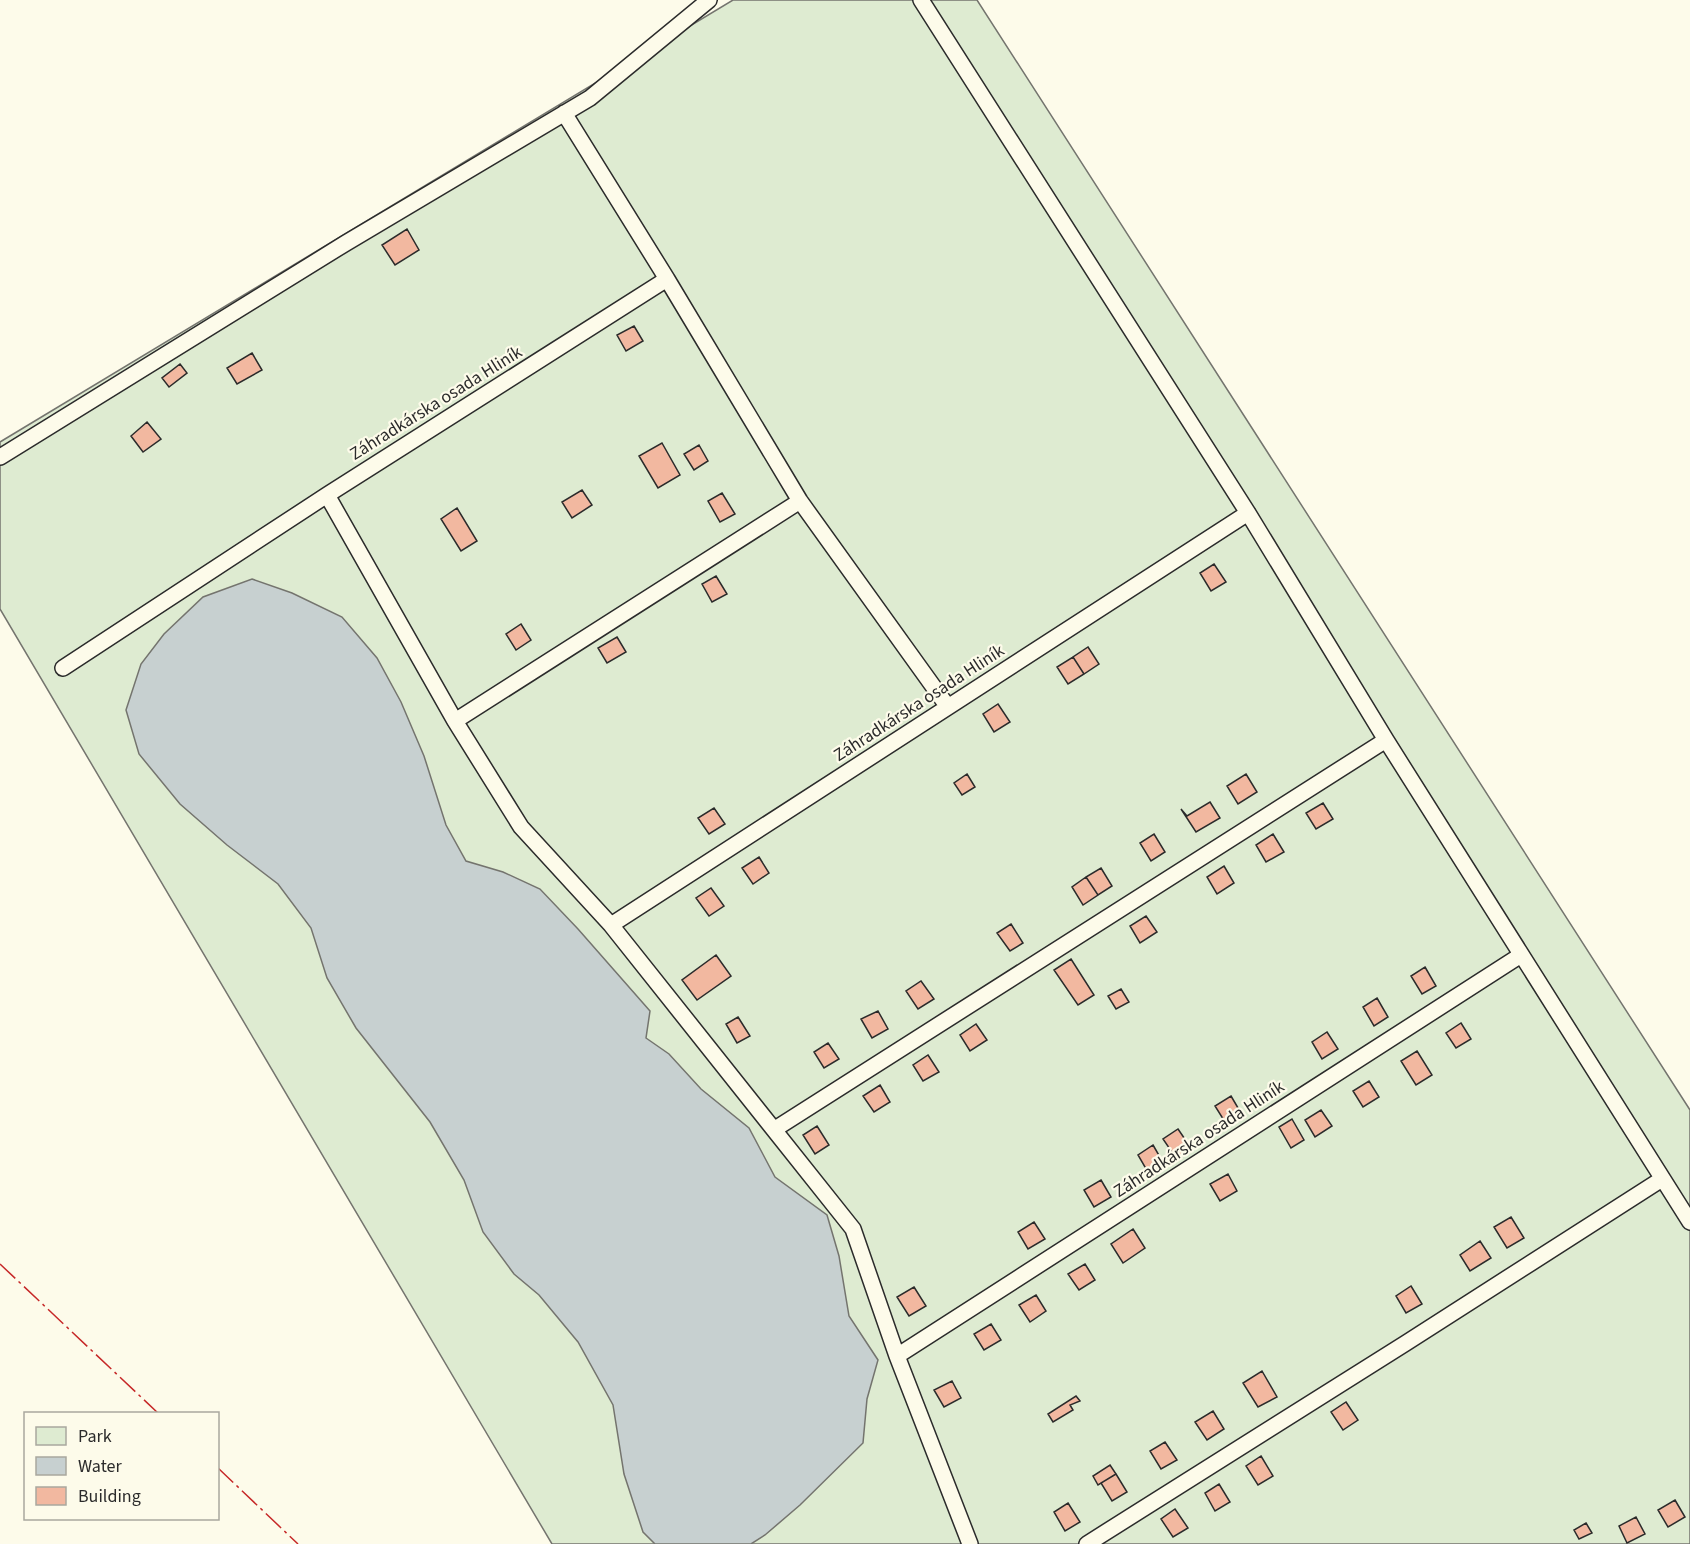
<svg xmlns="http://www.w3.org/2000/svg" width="1690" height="1544" font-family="'Source Sans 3',sans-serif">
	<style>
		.green { fill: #deebd1; stroke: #74746e; stroke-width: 1.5 }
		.water { fill: #c7d0d0; stroke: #74746e; stroke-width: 1.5 }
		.building { fill: #f2b8a0; stroke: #2b2b2b; stroke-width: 1.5 }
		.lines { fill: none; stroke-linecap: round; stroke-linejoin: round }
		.lane-casing { stroke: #2b2b2b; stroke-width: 18 }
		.lane { stroke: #fdfbea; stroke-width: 15 }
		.power { stroke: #c62828; stroke-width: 1.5; stroke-dasharray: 21 4.5 3 4.5; stroke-linecap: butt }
		.labels { text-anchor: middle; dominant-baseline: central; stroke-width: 4.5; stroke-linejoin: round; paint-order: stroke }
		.street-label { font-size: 18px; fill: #2b2b2b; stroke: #fdfbea }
	</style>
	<rect width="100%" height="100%" fill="#fdfbea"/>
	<path class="green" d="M733,0H977L1690,1110V1544H552L0,609V442Z"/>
	<path class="water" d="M252,579L292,593L342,617L377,658L401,702L424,756L446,825L466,861L503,872L540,889L578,929L650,1011L646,1038L669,1054L701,1089L749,1128L775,1177L827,1215L839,1256L849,1316L878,1360L867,1399L863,1443L800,1505L765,1535L751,1544H655L643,1532L624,1474L613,1405L578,1342L539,1295L514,1274L483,1232L464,1180L430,1122L356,1028L327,978L311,928L278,884L227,845L180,804L139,754L126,710L141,664L164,634L203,597Z"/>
	<path class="building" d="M407,229L419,250L395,265L382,245Z
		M634,326L643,341L626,351L617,335Z
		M252,353L262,370L237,384L227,368Z
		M180,364L187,373L169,387L162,378Z
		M147,422L161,439L143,452L131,436Z
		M662,443L680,475L658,488L639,456Z
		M699,445L708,461L694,470L684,454Z
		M582,490L592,505L572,518L562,502Z
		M722,493L735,514L720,522L708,501Z
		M457,508L477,541L461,551L441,519Z
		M1214,564L1226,582L1211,591L1200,573Z
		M716,576L727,594L712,602L702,584Z
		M521,624L531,640L516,650L506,634Z
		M617,637L626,652L607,663L598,648Z
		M1088,647L1099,664L1084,674L1073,657Z
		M1073,657L1084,674L1068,684L1057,667Z
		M998,704L1010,722L994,732L983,714Z
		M967,774L975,787L962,795L954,783Z
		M1246,774L1257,792L1238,804L1227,786Z
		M1210,802L1220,818L1196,832L1181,809L1187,816Z
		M1323,803L1333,819L1316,829L1306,813Z
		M714,808L725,824L709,834L698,818Z
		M1154,834L1165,852L1151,861L1140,843Z
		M1273,834L1284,852L1266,862L1256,845Z
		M759,857L769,873L753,884L742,868Z
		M1224,866L1234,883L1217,894L1207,877Z
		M1101,868L1112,886L1098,895L1086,877Z
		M1086,877L1098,895L1083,905L1072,887Z
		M711,888L724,906L709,916L696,898Z
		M1146,916L1157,932L1140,943L1130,926Z
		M1011,924L1023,943L1010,951L997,933Z
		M716,955L731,976L697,1000L682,980Z
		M1071,959L1094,995L1078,1005L1054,970Z
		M1425,967L1436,986L1422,994L1411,976Z
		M921,981L934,999L918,1009L906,991Z
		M1121,989L1129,1002L1116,1009L1108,996Z
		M1377,998L1388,1017L1374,1026L1363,1007Z
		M878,1011L888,1029L872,1038L861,1019Z
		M738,1017L750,1036L737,1043L726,1024Z
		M1461,1023L1471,1039L1456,1048L1446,1033Z
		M976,1024L987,1040L970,1051L960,1035Z
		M1327,1032L1338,1049L1322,1059L1312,1042Z
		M828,1043L839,1059L824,1068L814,1052Z
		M1417,1051L1432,1075L1416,1085L1401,1061Z
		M928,1055L939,1072L923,1081L913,1065Z
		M1369,1081L1379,1097L1363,1107L1353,1091Z
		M880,1085L890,1102L874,1112L863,1096Z
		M1231,1096L1241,1113L1225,1122L1215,1106Z
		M1321,1110L1332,1126L1315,1137L1305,1120Z
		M1292,1119L1304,1140L1291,1148L1279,1127Z
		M817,1126L829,1145L815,1154L803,1135Z
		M1178,1129L1191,1148L1176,1158L1163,1139Z
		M1153,1145L1164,1164L1149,1174L1138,1155Z
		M1228,1174L1237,1191L1220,1201L1210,1184Z
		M1101,1180L1111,1197L1094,1207L1084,1190Z
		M1511,1217L1524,1238L1507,1248L1494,1227Z
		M1034,1222L1045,1239L1028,1249L1018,1232Z
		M1133,1229L1145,1248L1123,1263L1111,1244Z
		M1480,1241L1491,1258L1470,1271L1460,1255Z
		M1085,1264L1095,1280L1079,1290L1068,1274Z
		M1411,1286L1422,1304L1406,1313L1396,1296Z
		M914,1287L926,1306L909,1316L897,1297Z
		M1036,1295L1046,1311L1030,1322L1019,1305Z
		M991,1324L1001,1340L984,1350L974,1334Z
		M1262,1371L1277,1397L1258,1407L1243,1383Z
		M952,1381L961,1398L944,1407L934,1390Z
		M1076,1396L1080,1401L1070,1405L1073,1410L1053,1422L1048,1414Z
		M1346,1402L1358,1420L1343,1430L1331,1412Z
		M1213,1411L1224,1429L1207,1440L1195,1422Z
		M1165,1442L1177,1460L1161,1469L1150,1451Z
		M1261,1456L1273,1476L1258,1485L1246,1466Z
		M1110,1465L1116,1474L1098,1485L1093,1476Z
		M1116,1474L1127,1492L1112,1501L1101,1483Z
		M1219,1484L1230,1502L1215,1511L1205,1493Z
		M1675,1500L1685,1517L1668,1527L1658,1510Z
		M1068,1503L1080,1522L1065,1531L1054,1512Z
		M1175,1509L1188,1528L1173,1537L1161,1519Z
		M1636,1517L1645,1534L1627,1543L1619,1526Z
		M1586,1523L1592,1533L1579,1539L1574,1530Z"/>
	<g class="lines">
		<defs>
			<path id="lane" d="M921,0L1248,513L1386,740L1690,1222
				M667,279L800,501L948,707
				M0,457L346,243L590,98L709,0
				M327,495L455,721L521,827L611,925L853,1229L897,1356L970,1544
				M63,668L327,495L667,279L564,113
				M455,721L800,501
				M611,925L1248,513
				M775,1129L1386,740
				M897,1356L1521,955
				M1087,1544L1406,1343L1662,1179"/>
		</defs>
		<use href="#lane" class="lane-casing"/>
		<use href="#lane" class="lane"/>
		<path class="power" d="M0,1264L159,1414
			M218,1468L298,1544"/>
	</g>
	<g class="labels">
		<g class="street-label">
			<text transform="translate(436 403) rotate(-32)">Záhradkárska osada Hliník</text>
			<text transform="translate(919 703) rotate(-33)">Záhradkárska osada Hliník</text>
			<text transform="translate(1199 1139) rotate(-33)">Záhradkárska osada Hliník</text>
		</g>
	</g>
	<rect x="24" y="1412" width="195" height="108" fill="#fdfbea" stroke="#a9a89e" stroke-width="1.5"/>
	<rect x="36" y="1427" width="30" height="18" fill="#deebd1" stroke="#a9a89e" stroke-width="1.5"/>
	<text x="78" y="1442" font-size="18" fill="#2b2b2b">Park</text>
	<rect x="36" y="1457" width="30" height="18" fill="#c7d0d0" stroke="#a9a89e" stroke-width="1.5"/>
	<text x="78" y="1472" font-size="18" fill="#2b2b2b">Water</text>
	<rect x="36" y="1487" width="30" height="18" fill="#f2b8a0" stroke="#a9a89e" stroke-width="1.5"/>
	<text x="78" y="1502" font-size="18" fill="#2b2b2b">Building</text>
</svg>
